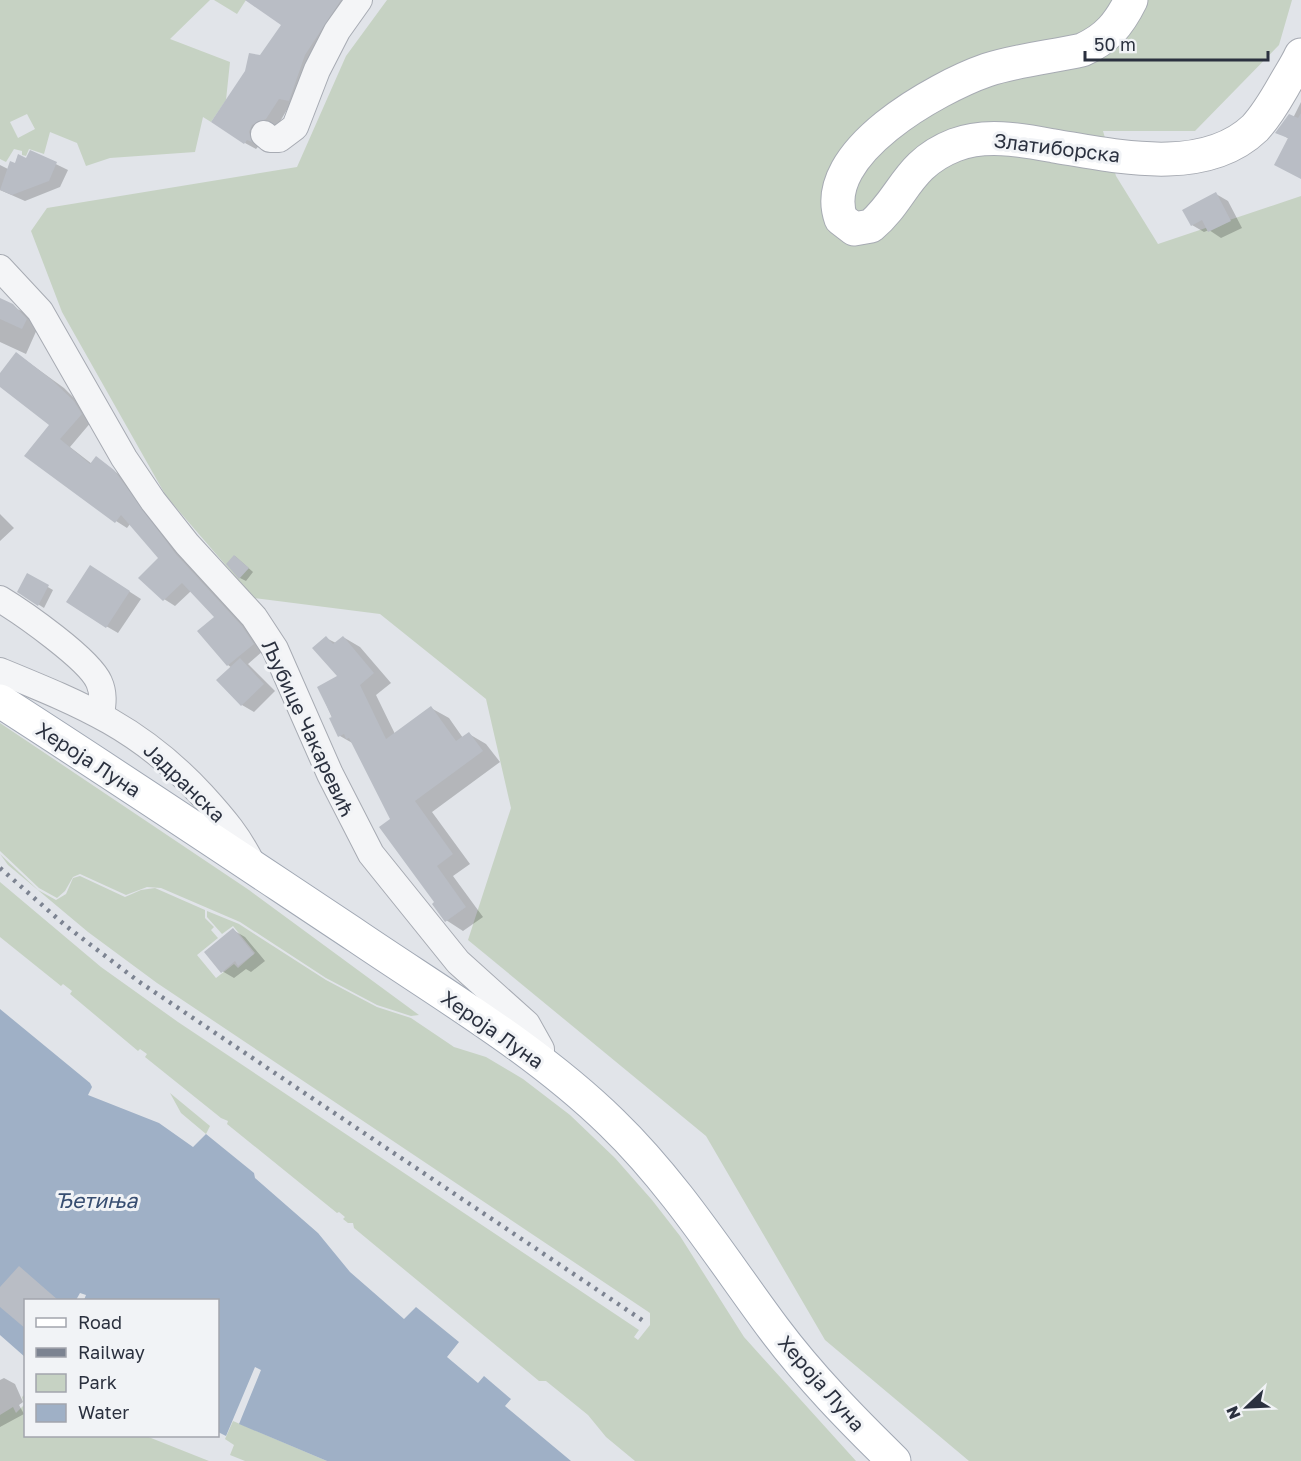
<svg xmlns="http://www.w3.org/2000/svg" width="1301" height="1461" font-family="'Golos Text',sans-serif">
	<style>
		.green { fill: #c6d2c3; fill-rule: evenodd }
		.water { fill: #9fb0c6 }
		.shadow { fill: #0003 }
		.building { fill: #b9bdc5 }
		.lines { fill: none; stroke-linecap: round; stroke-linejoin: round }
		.street-casing { stroke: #a7abb3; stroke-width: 28 }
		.secondary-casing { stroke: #a7abb3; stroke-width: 35 }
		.primary-casing { stroke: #a1a8b4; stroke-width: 35 }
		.street { stroke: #f4f5f7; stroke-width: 26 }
		.secondary { stroke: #fff; stroke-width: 33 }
		.primary { stroke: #fff; stroke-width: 33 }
		.rail { stroke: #7c8391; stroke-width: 4.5; stroke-dasharray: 3 6; stroke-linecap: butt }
		.labels { text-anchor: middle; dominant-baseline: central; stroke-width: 6; stroke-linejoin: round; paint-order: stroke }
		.street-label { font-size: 20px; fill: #2b313f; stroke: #f1f3f6 }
		.water-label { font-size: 21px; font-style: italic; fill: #384e71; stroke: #f1f3f6 }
	</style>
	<rect width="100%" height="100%" fill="#e1e4e9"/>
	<path class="green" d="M0,0H210L170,39L230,62L226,100L211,122L203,117L195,152L110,158L86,166L77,143L50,132L44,154L29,149L26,156L22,155V151L14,149L6,162L0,159ZM27,114L35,129L18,138L10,122Z
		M214,0H246L237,14Z
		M387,0H1292L1279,45L1195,131H1103L1116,176L1158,244L1301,196V1461H969L825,1340L706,1136L468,940L511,808L486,699L380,614L254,598L166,496L62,312L31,231L47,208L297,167L346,56Z
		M0,723L249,890L419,1015L411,1016L377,1005L326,978L240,922L161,888L147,887L126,895L80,874L73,877L65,891L57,898L39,888L0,851Z
		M0,854L38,890L56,900L66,894L73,878L80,876L125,897L141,890L155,888L205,910V918L214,927L211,930L218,938L197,955L216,978L234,964L238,968L255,953L233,926L222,934L207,917V911L239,924L326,980L377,1007L411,1018L454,1047L486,1057L523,1079L570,1115L615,1158L652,1200L680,1236L744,1337L856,1461H635L606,1437L588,1415L546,1381H539L354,1228L353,1223H348L343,1219L345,1217L339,1212L337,1213L227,1124L228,1121L221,1118L145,1057L147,1054L140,1049L138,1051L70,994L72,991L63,984L61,986L0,937V882L101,967L178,1022L639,1330L634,1337L638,1340L650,1325V1313L157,983L88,932L8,865Z
		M170,1093L210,1126L206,1134L181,1113Z
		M25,1394L26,1436H146L209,1461H0V1415L13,1407L16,1413L24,1405L22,1397Z
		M233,1421L327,1461H245L230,1455L234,1445L225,1439Z"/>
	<path class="water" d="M0,1009L90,1083L92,1087L88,1095L159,1123L193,1147L206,1134L254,1173L255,1178L318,1233L350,1272L404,1319L416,1307L459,1342L447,1357L478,1383L484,1376L511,1399L505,1406L571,1461H327L239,1424L261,1370L255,1367L226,1436L218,1432V1300H84L86,1295L80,1293L76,1300H26L25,1357L0,1335Z"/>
	<path class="shadow" d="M287,0H351L278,125L256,149L245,143L261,57L283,24Z
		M1301,102V178L1289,139L1278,132L1293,118Z
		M31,152L68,170L60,187L25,201L0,190V165L8,169L27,160Z
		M1216,194L1228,201L1242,228L1221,238L1209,230L1204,232L1192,225Z
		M0,300L25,313L38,327L26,354L0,342Z
		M17,354L64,388L85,409L92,421L70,447L92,464L97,458L125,479L253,634L264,650L248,664L275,691L254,712L242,705L232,668L228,665L216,617L191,591L175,606L164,599L160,558L130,524L127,528L116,521L26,455L51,424L0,385V376Z
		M0,514L14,528L0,541Z
		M235,556L253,572L246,581L240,578Z
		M102,574L141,599L118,633L106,626Z
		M27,575L53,590L44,608L19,592Z
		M343,637L360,647L391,683L376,695L395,734L431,708L449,718L463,738L469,734L486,744L500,762L432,812L470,864L453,876L483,917L463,931L446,920L354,744L340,736L319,688L339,677L326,638L336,643Z
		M233,930L245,937L265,961L251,972L246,969L234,978L222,971Z
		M4,1378L15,1384L23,1402L19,1405L24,1414L0,1427V1380Z"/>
	<path class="building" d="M245,0H341L305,55L289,101L279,99L266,119L252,125L249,132L252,142L247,140L244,144L211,122L245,71L249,53L260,55L281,25Z
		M1301,113V179L1274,165L1288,138L1275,133L1289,114L1298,118Z
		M30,150L57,162L49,181L12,195L0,190L10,161L15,163L18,154L26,158Z
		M1216,192L1231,221L1208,232L1202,220L1191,226L1182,210Z
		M0,298L13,304L27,319L22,329L0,319Z
		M16,352L52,380L74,401L82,414L60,439L90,464L96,456L114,470L175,553L242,626L254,644L227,666L197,631L214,617L182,583L163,601L138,578L158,558L121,515L115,523L24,456L49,425L0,387V373Z
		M234,555L249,568L239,579L226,564Z
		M90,565L130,591L106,628L66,602Z
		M27,573L49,585L38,606L17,592Z
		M326,636L333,644L343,636L374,673L360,685L386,739L431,706L456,741L469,732L483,751L415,801L453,854L437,866L466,907L445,922L432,904L434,902L379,827L390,819L349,738L346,739L344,734L338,737L329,718L332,717L317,687L337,676L312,648Z
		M240,658L264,684L241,706L216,680Z
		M233,928L254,954L238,966L235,961L221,973L204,952Z
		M19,1266L58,1300H26V1329L0,1307V1287Z"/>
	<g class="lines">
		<defs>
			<path id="street" d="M264,134L270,139H279L295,127L317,70L337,31L359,0
				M0,268L40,311L124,458L153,501L187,544L254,617L275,649L330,774L371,854L458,962L527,1024L541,1049V1061
				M0,599C23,613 89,659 99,682C104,693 103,703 101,714
				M0,671C83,705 140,728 202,795C223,818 240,838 253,866"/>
			<path id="secondary" d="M1131,0C1119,24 1107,39 1082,50C1050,57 1018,60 987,70C938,87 817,153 841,219L854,229L871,226C904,198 906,164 955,145C986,133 1021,140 1054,146C1115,156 1204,177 1255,128C1266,116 1275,101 1283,87C1289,76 1296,66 1301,55"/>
			<path id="primary" d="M0,701C120,778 239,858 358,937C445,996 537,1050 612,1123C675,1184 722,1259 774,1329C810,1377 851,1419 894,1461"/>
		</defs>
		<use href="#street" class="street-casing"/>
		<use href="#secondary" class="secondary-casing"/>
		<use href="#primary" class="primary-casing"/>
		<use href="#street" class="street"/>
		<use href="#secondary" class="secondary"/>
		<use href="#primary" class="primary"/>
		<path class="rail" d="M0,868L66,926L138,981L645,1322"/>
	</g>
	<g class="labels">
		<g class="street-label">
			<text transform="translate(1057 147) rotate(7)">Златиборска</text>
			<text transform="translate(309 728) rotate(65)">Љубице Чакаревић</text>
			<text transform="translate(89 759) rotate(33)">Хероја Луна</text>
			<text transform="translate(185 782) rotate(44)">Јадранска</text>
			<text transform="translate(493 1029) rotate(35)">Хероја Луна</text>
			<text transform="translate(822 1383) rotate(49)">Хероја Луна</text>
		</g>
		<g class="water-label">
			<text x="96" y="1200">Ђетиња</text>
		</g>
	</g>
	<rect x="24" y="1299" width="195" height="138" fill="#f1f3f6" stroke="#a2a5ad" stroke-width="1.5"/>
	<rect x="36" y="1318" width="30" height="9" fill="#ffffff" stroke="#a2a5ad" stroke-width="1.5"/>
	<text x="78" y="1329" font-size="18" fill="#2b313f">Road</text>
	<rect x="36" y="1348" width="30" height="9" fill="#7c8391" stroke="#a2a5ad" stroke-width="1.5"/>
	<text x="78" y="1359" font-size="18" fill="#2b313f">Railway</text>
	<rect x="36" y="1374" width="30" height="18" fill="#c6d2c3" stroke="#a2a5ad" stroke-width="1.5"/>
	<text x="78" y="1389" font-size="18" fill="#2b313f">Park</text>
	<rect x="36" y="1404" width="30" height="18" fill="#9fb0c6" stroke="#a2a5ad" stroke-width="1.5"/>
	<text x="78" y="1419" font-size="18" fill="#2b313f">Water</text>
	<g transform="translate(1247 1407) rotate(247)" stroke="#f1f3f6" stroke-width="4.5" paint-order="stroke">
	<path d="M0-4.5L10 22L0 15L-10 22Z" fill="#2b313f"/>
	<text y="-9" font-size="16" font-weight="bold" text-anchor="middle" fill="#2b313f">N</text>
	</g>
	<path d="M1085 51v9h183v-9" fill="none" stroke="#2b313f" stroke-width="3"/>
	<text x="1094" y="51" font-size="18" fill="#2b313f" stroke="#f1f3f6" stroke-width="4.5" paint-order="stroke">50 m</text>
</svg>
